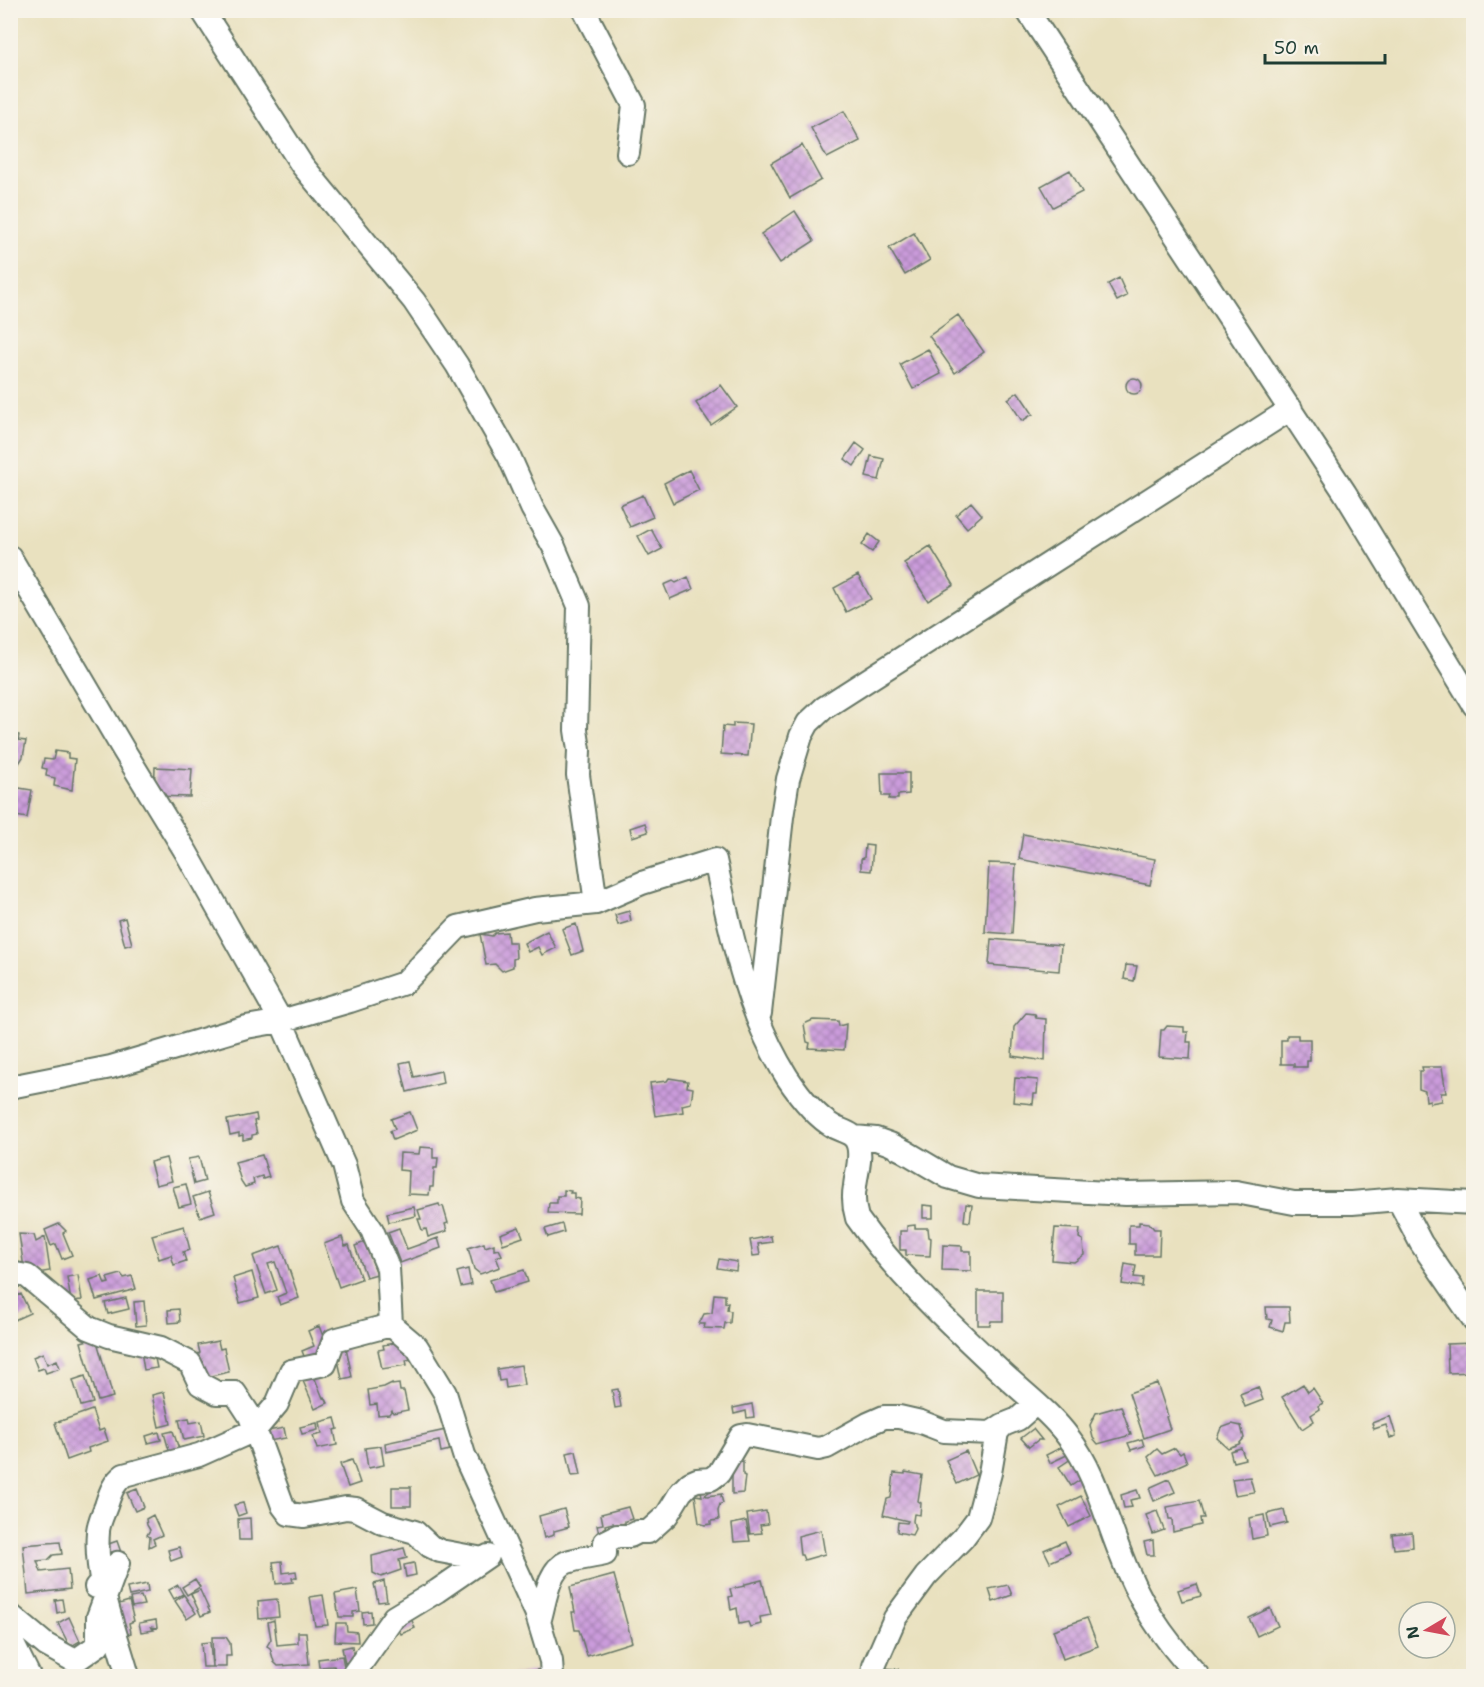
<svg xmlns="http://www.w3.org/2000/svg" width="1484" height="1687" font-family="'Shantell Sans',sans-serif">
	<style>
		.building { fill: url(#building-cross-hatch) }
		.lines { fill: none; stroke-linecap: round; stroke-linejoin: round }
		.minor-casing { stroke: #667665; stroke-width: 26 }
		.minor { stroke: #fff; stroke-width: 22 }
	</style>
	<defs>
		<pattern id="building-cross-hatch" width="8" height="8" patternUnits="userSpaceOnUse" patternTransform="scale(1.5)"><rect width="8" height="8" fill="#cb9bdb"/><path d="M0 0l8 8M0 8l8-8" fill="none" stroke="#a480b2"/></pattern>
	</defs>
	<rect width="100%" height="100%" fill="#f7f3e8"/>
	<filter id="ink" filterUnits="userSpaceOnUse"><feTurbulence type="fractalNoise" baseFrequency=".0167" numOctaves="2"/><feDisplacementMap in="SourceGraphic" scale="12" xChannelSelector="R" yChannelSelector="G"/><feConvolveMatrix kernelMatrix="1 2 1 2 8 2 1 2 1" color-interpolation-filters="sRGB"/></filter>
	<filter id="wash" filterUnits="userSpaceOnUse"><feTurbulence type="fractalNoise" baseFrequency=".008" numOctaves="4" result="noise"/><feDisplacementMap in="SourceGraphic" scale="24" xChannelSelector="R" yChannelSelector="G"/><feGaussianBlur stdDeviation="1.35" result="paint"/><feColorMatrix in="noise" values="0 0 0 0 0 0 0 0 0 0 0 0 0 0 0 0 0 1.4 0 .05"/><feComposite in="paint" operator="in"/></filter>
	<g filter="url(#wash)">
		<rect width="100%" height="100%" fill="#e9e1bf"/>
		<g id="blocks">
			<path class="building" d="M844,111L860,141L827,158L811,128Z
				M802,145L821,180L790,198L771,163Z
				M1070,170L1082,192L1053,207L1041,186Z
				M795,211L814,241L780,263L761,234Z
				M914,233L930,260L905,275L889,248Z
				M1119,278L1127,296L1117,301L1108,284Z
				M958,315L984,352L955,373L929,336Z
				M928,349L941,374L913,389L900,364Z
				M1126 386a8 8 0 1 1 16 0a8 8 0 1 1-16 0Z
				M721,385L737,407L711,425L696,403Z
				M1018,392L1033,414L1022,421L1008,399Z
				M856,443L865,450L854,466L845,459Z
				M871,456L884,459L879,480L866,477Z
				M689,470L699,490L673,503L664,483Z
				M643,495L653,517L630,527L620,505Z
				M971,502L982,515L967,528L956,515Z
				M651,529L662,549L649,556L638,536Z
				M869,534L879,542L872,552L862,545Z
				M930,546L954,585L928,601L904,563Z
				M858,575L871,599L846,612L834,588Z
				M688,577L693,589L670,599L664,585L673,581L676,583Z
				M733,723L751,724L748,756L721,754L723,726L733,727Z
				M10,733L19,735L18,740L26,741L23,757L18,765L10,763Z
				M55,751L68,753V758L75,759L72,790L54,786L55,778L46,776L47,769L42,768L44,759L53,760Z
				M155,767L192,769L190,797L154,796Z
				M881,773H909V794L898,795V799H889L890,796H882Z
				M13,787L32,790L27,818L10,815V795Z
				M645,823L648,832L632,837L630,828Z
				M1023,834L1155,859L1150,885L1019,859Z
				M865,845L873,846L871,871L861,870V859L864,858Z
				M989,863L1016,864L1012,934L985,932Z
				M629,911L631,921L618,925L615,915Z
				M125,918L132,944L125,946L118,920Z
				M576,924L583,951L572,955L562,929Z
				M547,931L556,948L542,955L538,947L528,952L524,943Z
				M507,932L508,942H515L516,958L513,959V967L502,971L495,964L486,965L480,934L492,936L495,933Z
				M991,939L1061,945L1059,971L989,965Z
				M1126,965L1137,966L1134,981L1124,979Z
				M1026,1013L1035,1014L1036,1018L1046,1019L1045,1061L1012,1056L1014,1027Z
				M813,1020L838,1021L839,1026L846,1024L844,1050L809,1048L810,1043L807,1042L804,1024Z
				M1167,1026L1184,1027V1032H1188L1187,1042H1191L1190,1059L1159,1057L1161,1030H1164Z
				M1287,1035H1298V1039H1310V1061H1307V1067H1294V1064H1281V1040H1287Z
				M410,1061L414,1077L441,1071L443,1083L407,1092L400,1063Z
				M1422,1067H1442L1446,1093H1441L1442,1101L1430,1103V1100L1426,1101L1425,1091L1419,1089V1071H1423Z
				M669,1078L688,1081L687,1087L693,1088L691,1103L682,1105L683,1112L655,1116L650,1083L667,1081Z
				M1015,1078L1038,1080L1037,1094H1034L1033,1104L1013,1102Z
				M410,1112L417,1130L393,1140L390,1131L395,1129L391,1119Z
				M256,1114L257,1120L254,1121L257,1134L252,1135V1138L243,1140V1135L239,1136V1133L230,1135L227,1120Z
				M420,1147L433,1148V1158H438L437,1168H434L433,1187H430L429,1195L408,1194L409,1171L399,1170L400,1153L419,1154Z
				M262,1155L269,1177L263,1179L262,1176L253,1179L254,1184L245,1187L241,1181L235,1162Z
				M199,1157L205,1181L194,1184L188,1159Z
				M166,1158L172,1181L156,1185L150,1162Z
				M186,1184L191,1204L179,1207L173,1187Z
				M564,1190L571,1191L570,1193H574V1198L580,1199L579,1214L548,1213L549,1203H557V1196H564Z
				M208,1192L215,1212L200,1217L193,1197Z
				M439,1204L440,1207L443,1206L448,1223L445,1224L447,1231L428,1237L426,1229L422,1230L418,1219H421L418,1210Z
				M966,1204L972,1205L970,1222L964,1221Z
				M923,1205L933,1206V1218H923Z
				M414,1207L416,1216L389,1222L387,1213Z
				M1139,1222L1149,1223L1154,1229H1160L1159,1255H1135V1244H1129V1225H1139Z
				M59,1224L66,1231L63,1233L72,1255L62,1259L56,1244L51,1246L45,1230Z
				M562,1224L564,1232L548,1237L545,1229Z
				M915,1225V1228H928L929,1237L931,1238L930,1256L906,1255V1250H900V1231H907V1226Z
				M184,1226L190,1250L183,1252L186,1261L174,1265L171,1255L159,1259L152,1235Z
				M519,1227L523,1237L503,1244L500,1234Z
				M399,1228L407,1249L438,1238L441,1248L400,1263L388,1232Z
				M1055,1228L1080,1229L1079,1238L1083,1240L1084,1255L1074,1262L1052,1260Z
				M19,1234L34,1235L36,1242L45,1237L50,1271L25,1275Z
				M771,1236L772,1242L758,1244L760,1255L753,1256L750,1240Z
				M342,1237L345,1246L349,1245L361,1279L339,1287L324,1244Z
				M365,1242L377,1274L366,1277L355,1246Z
				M484,1243L485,1247L494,1244V1250L499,1249L502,1255L496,1257L500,1267L480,1274L474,1269L468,1248Z
				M943,1245L962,1246V1251H971V1271L942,1270Z
				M281,1246L299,1298L280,1305L277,1297L286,1293L275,1262L268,1264L277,1290L266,1294L253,1256Z
				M719,1259L737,1262L736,1271L717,1268Z
				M1125,1264L1136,1266L1134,1277L1143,1278L1142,1287L1122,1284Z
				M468,1269L471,1285L461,1287L457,1272Z
				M524,1270L528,1282L494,1292L490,1280Z
				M252,1272L259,1298L240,1303L233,1278Z
				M121,1274L124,1278L132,1276L136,1289L96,1300L90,1280L102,1276L105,1284L109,1283L107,1278Z
				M78,1275L82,1300L71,1301L67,1277Z
				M978,1291H1003V1321H991L990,1325H978Z
				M21,1294L30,1313L10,1322V1299Z
				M714,1294L725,1295V1303L728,1302L727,1310L731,1311L730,1323H725L724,1329L704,1328L705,1324H699L704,1314L712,1313Z
				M126,1298L129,1309L108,1314L105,1303Z
				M144,1301L146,1325L136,1326L134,1302Z
				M1266,1307H1289L1290,1322H1285L1283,1331L1270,1327L1272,1320L1267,1319Z
				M179,1309L180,1322L169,1323L168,1310Z
				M319,1326L326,1344L324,1349L317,1351L319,1356L306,1361L302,1351L314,1346L308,1331Z
				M96,1338L113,1397L98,1401L81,1342Z
				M218,1341L220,1349L224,1348L229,1372L206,1377L203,1362L199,1363L197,1354L200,1353L198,1345Z
				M405,1341L412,1359L406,1360L407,1365L382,1369L378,1350L384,1349L383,1345Z
				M1474,1343V1372L1448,1373L1447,1344Z
				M346,1347L352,1377L342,1379L336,1350Z
				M153,1349L157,1368L144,1370L141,1351Z
				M43,1353L47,1364L57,1360L60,1368L46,1373L44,1368L38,1370L33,1357Z
				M521,1365L524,1385L506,1388L505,1380L499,1381L497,1369Z
				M311,1369L323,1398L325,1397L328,1403L315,1409L300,1374Z
				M85,1376L93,1403L81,1406L73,1380Z
				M392,1383V1385L399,1384L400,1391H404L408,1410L393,1413L392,1410L389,1414L378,1415L377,1404L370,1405L368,1390L384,1387Z
				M1157,1383L1168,1416L1166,1417L1170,1429L1144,1438L1129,1393Z
				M1303,1384L1308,1392L1313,1388L1323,1403L1318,1406L1320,1409L1311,1415L1314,1421L1302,1429L1282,1397Z
				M1258,1387L1263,1400L1245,1407L1240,1394Z
				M618,1389L621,1407L615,1408L612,1390Z
				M164,1392L171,1424L159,1427L152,1395Z
				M752,1404L754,1417L747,1418L746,1411L734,1414L733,1408Z
				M1121,1406L1131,1435L1098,1444L1093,1438L1090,1425L1096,1413Z
				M92,1410L99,1431L104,1429L108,1441L88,1448L89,1452L67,1460L55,1423Z
				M1390,1416L1396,1436L1390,1438L1386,1425L1374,1429L1372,1423Z
				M189,1418L190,1423L201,1421L204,1436L184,1440L179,1420Z
				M335,1418L338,1429L334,1430L337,1445L317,1449L313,1436L322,1434L320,1422Z
				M317,1423L318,1430L302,1434L300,1427Z
				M1232,1424L1241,1426L1244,1438L1239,1444L1228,1448L1217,1438L1221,1428Z
				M284,1428L286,1438L269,1441L267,1431Z
				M1033,1429L1042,1440H1038L1029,1447L1021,1438Z
				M446,1430L450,1450L441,1452L439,1441L386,1452L385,1443Z
				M173,1431L180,1452L170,1454L164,1433Z
				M159,1432L161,1440L148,1443L146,1436Z
				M1142,1439L1144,1446L1131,1450L1128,1443Z
				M381,1446L384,1465L368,1468L365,1448Z
				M1062,1447L1069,1454L1050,1463L1046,1455Z
				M1175,1448L1180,1454L1183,1452L1187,1462L1158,1475L1148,1457L1157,1449L1162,1454Z
				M1241,1448L1245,1459L1233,1462L1230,1451Z
				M576,1451L581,1475L572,1476L567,1453Z
				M966,1451L976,1475L957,1484L946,1460Z
				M1074,1457L1086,1476L1071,1486L1059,1467Z
				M352,1460L360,1483L348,1487L340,1464Z
				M743,1461V1475L745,1476L743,1493L732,1494V1462Z
				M905,1472L922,1475L918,1501L921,1503L920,1515L914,1514L913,1521L915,1529L912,1535L897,1532L898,1522L907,1523L908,1521L883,1515L887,1499L891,1498L894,1473L905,1474Z
				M1250,1477L1254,1492L1235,1495L1232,1479Z
				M1169,1479L1175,1492L1154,1501L1150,1491L1151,1487Z
				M392,1487H411V1506H392Z
				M137,1489L144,1507L135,1511L127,1493Z
				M708,1489L709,1492L705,1495L707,1496L722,1494L721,1496L723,1503L720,1504L718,1511L719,1520L711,1521V1524L705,1525L699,1523L695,1495L702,1496L701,1491Z
				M1137,1490L1140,1498L1130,1500L1132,1507L1124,1508L1121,1495Z
				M1081,1496L1091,1516L1069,1527L1059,1507Z
				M1199,1501L1204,1518H1200L1201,1525L1173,1532L1172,1519H1169L1167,1507Z
				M243,1503L246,1513L238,1516L234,1505Z
				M628,1507L632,1519L625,1521V1523L613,1527V1523L605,1525L606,1532L599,1534L597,1525L603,1524L601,1514Z
				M564,1509L569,1527L554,1531V1535L544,1538L539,1516Z
				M1284,1510L1287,1523L1270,1527L1267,1514Z
				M766,1511L768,1524L760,1525L762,1533L750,1534L747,1514Z
				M1157,1511L1164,1530L1153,1534L1146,1515Z
				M153,1515L162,1535L153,1539L155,1544L149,1547L150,1537L147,1535L150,1530L147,1525L146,1519Z
				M1264,1515L1267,1536L1252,1539L1249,1518Z
				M250,1518L251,1540H239L238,1519Z
				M746,1521L750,1541L734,1542L732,1524Z
				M821,1530L825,1554L804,1560L802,1555H800L798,1536Z
				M1412,1532L1413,1547L1394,1549L1392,1534Z
				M1153,1540L1154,1555H1147L1144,1542Z
				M117,1541L124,1561L110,1565L103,1546Z
				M1065,1541L1070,1553L1050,1562L1044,1550Z
				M60,1542L62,1554L53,1555L48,1560L37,1561L41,1572L68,1569L70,1589L28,1594L23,1545Z
				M179,1547L182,1557L171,1561L168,1550Z
				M404,1548L407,1558L399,1560L401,1570L381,1577L373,1573L372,1556Z
				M282,1561L283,1573L296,1571L297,1578H292L293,1582L276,1584L273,1562Z
				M414,1563L416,1575L406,1577L404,1565Z
				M614,1575L632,1642L587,1656L579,1630H575L572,1612H575L570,1587Z
				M195,1579L200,1587L187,1595L182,1587Z
				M762,1580L771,1615L760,1617L761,1624L750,1627L748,1622L739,1624L737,1608L731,1610L729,1597L732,1596L730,1589L745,1586V1584Z
				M384,1581L387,1601L378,1602L374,1584Z
				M147,1584L148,1592L129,1596L127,1588Z
				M1197,1584L1201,1596L1182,1601L1178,1590Z
				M178,1585L183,1594L174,1599L169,1590Z
				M1008,1585L1012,1595L993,1602L989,1589Z
				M200,1590L210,1612L201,1616L191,1594Z
				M357,1590L360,1611L353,1612V1617H339L335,1594Z
				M184,1595L196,1613L187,1619L175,1601Z
				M323,1595L328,1625L315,1626L310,1597Z
				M141,1596L144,1605L132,1607L130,1598Z
				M62,1599L64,1611L57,1613L55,1600Z
				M277,1599L279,1617L259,1619L258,1601Z
				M129,1601L134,1621L129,1623L131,1633L125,1635L116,1605Z
				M1270,1608L1278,1626L1257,1636L1249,1618Z
				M371,1611L372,1623L363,1624L362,1612Z
				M409,1613L415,1628L401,1634L393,1618Z
				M69,1617L80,1641L70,1647L58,1623Z
				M1087,1618L1098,1646L1063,1659L1053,1630Z
				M156,1620L157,1628L151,1627L154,1630L141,1632L139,1623Z
				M274,1620L277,1645L298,1643V1632H306L309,1664L278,1666L274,1662L270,1648L267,1646L271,1639L268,1622Z
				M336,1623H346L347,1631L357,1632L358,1642L335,1641Z
				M212,1637H226L230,1643L231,1656H226V1667H213Z
				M210,1642L212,1667H203L201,1643Z
				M352,1646L354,1662L345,1663L342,1648Z
				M342,1656L345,1672L339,1673L338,1675L334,1666L319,1667L318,1659Z
				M879,1668L898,1669L897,1676H879Z
				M542,1669L543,1676H511Z"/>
		</g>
	</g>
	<g filter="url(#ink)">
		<use href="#blocks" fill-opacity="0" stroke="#667665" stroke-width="1.5"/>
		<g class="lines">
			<defs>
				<path id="minor" d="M202,10L302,165L414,301L457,365L509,456L532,508L554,547L579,606L576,730L579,750L578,775L596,903
					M584,10L634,105L628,153
					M1027,10L1345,493L1474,705
					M10,557L123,749L186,852L281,1021L344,1165L353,1201L372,1230L388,1268L391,1325L417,1347L445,1393L464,1455L536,1612L551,1661L552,1676
					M760,1013L782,817L788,779L801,736L808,723L824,708L1291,409
					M10,1087L111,1067L246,1027L281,1021L350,1001L404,983L458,927L535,909L596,903L642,883L715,860C731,933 746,1012 787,1077C799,1095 815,1116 834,1127C844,1132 855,1133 858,1145C862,1158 856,1174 855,1186C853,1197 854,1208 857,1218C898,1276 949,1323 1000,1371C1023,1393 1050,1412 1069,1438C1094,1470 1104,1512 1119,1550C1138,1601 1161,1636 1198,1676
					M854,1137L876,1139L890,1144L904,1151L948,1177L979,1186L1126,1194L1236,1192L1294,1203H1352L1398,1199L1474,1203
					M1398,1199L1421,1243L1474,1320
					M10,1273L27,1276L89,1328L109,1336L161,1348L190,1363L200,1384L217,1393H235L250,1416L283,1506L289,1514L304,1516L346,1508L356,1509L383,1523L415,1532L430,1546L440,1551L483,1559
					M10,1615L46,1645L75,1661L98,1645V1617L118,1563L96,1587
					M539,1622C545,1604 547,1570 567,1562C579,1558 593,1557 605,1554V1542L617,1536H630L638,1532H648L667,1515L681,1492L690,1483L697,1480L711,1479L719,1473L741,1436L747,1435L818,1449L827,1447L868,1424L884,1417H899L921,1422L944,1431L991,1433L1003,1425L1018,1419L1035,1404
					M10,1638L29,1676
					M128,1676C116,1633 94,1578 98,1532C98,1524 103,1514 106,1506C110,1494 113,1483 124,1475L199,1455L255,1430L277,1404L291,1371L325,1364L334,1340L391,1325
					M352,1676L394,1617L437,1591L488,1556
					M873,1676L874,1666L895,1618L926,1576L963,1538L978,1518L990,1473L997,1432L1003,1425"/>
			</defs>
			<use href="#minor" class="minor-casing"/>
			<use href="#minor" class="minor"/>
		</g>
	</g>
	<rect width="1484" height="1687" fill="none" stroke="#f7f3e8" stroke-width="36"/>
	<g transform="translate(1427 1630) rotate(260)"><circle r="28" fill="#f7f3e8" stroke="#a1aaa0" stroke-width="1.5"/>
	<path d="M0-4.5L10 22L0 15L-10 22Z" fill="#d1495b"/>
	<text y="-9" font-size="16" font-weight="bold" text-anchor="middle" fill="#1f3d34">N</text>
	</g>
	<path d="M1265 54v9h120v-9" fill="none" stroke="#1f3d34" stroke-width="3"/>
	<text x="1274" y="54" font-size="18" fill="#1f3d34" stroke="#f7f3e8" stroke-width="4.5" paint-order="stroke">50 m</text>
</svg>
